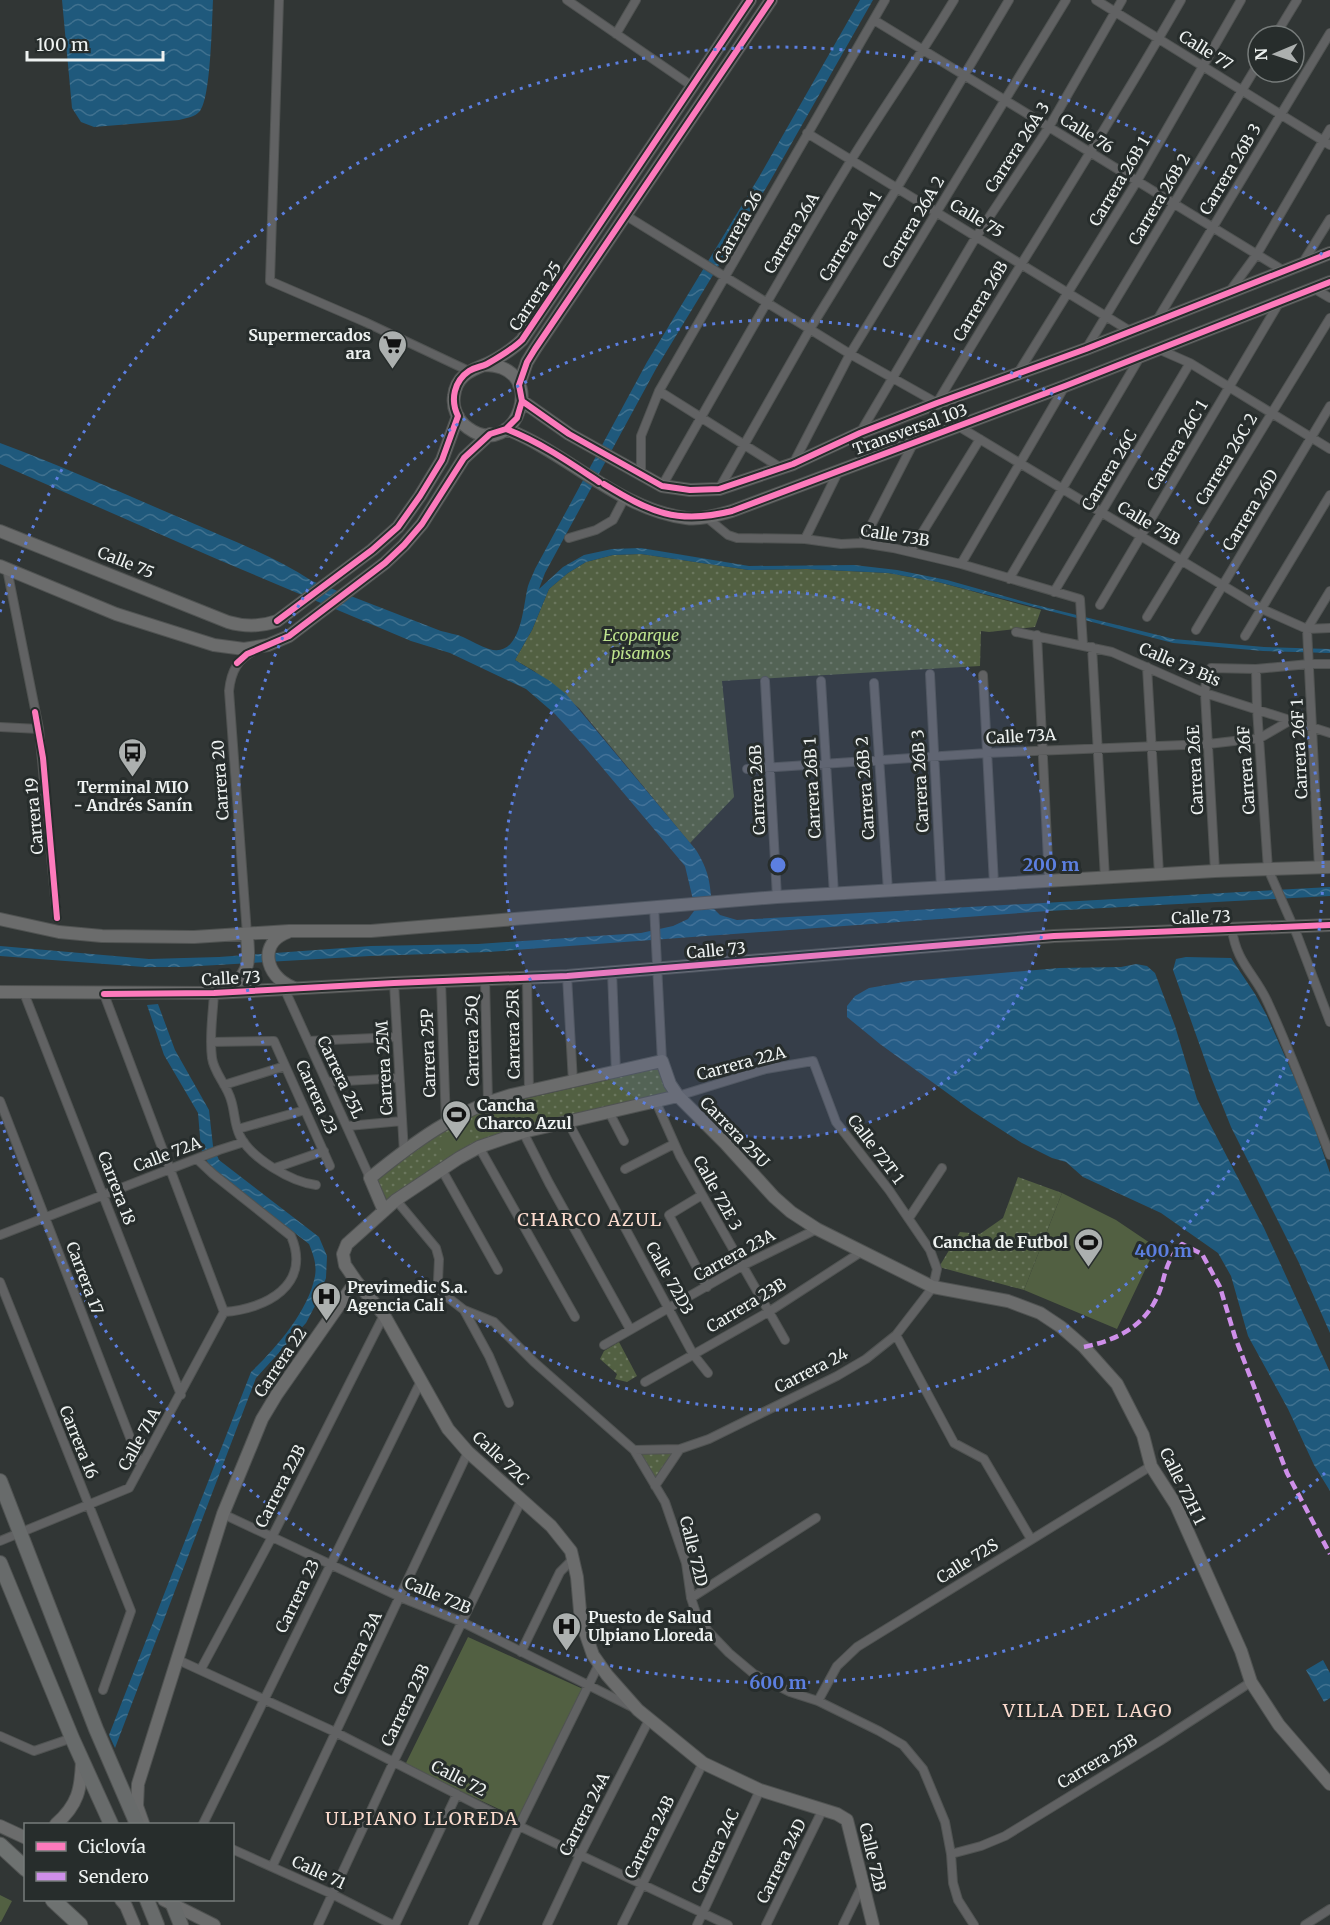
<svg xmlns="http://www.w3.org/2000/svg" width="1330" height="1925" font-family="Merriweather,serif">
	<style>
		.grass { fill: url(#grass-dots) }
		.pitch { fill: #526042 }
		.water { fill: url(#water-waves) }
		.lines { fill: none; stroke-linecap: round; stroke-linejoin: round }
		.street-casing { stroke: #505352; stroke-width: 10 }
		.secondary-casing { stroke: #505352; stroke-width: 14 }
		.primary-casing { stroke: #505352; stroke-width: 16 }
		.highway-casing { stroke: #505352; stroke-width: 17 }
		.street { stroke: #616263; stroke-width: 8 }
		.secondary { stroke: #6b6c6c; stroke-width: 12 }
		.primary { stroke: #686b6b; stroke-width: 14 }
		.highway { stroke: #6e7271; stroke-width: 15 }
		.quiet { stroke: #ce8fe9; stroke-width: 4.5; stroke-dasharray: 9 4.5; stroke-linecap: butt }
		.cycleway-casing { stroke: #272d2c; stroke-width: 10 }
		.cycleway { stroke: #fd7abc; stroke-width: 6 }
		.ring { fill: none; stroke: #5c7fe0; stroke-width: 3; stroke-dasharray: 3 6 }
		.labels { text-anchor: middle; dominant-baseline: central; stroke-width: 6; stroke-linejoin: round; paint-order: stroke }
		.street-label { font-size: 16px; fill: #eef2f1; stroke: #272d2c }
		.poi-label { font-size: 16px; font-weight: bold; fill: #eef2f1; stroke: #272d2c; text-anchor: start }
		.park-label { font-size: 16px; font-style: italic; fill: #bde38e; stroke: #272d2c }
		.neighbourhood-label { font-size: 18px; letter-spacing: 1.5px; fill: #fadacd; stroke: #272d2c }
		.centre { fill: #5c7fe0; stroke: #272d2c; stroke-width: 3 }
		.ring-label { font-size: 18px; text-anchor: middle; font-weight: bold; fill: #5c7fe0; stroke: #272d2c; stroke-width: 6; stroke-linejoin: round; paint-order: stroke }
	</style>
	<defs>
		<pattern id="grass-dots" width="8" height="8" patternUnits="userSpaceOnUse" patternTransform="scale(1.5)"><rect width="8" height="8" fill="#526042"/><path d="M2 2h.1M6 6h.1" fill="none" stroke="#6b775e" stroke-width="1.8" stroke-linecap="round"/></pattern>
		<pattern id="water-waves" width="16" height="10" patternUnits="userSpaceOnUse" patternTransform="scale(1.5)"><rect width="16" height="10" fill="#1f597c"/><path d="M0 5q4-4 8 0t8 0" fill="none" stroke="#40718f"/></pattern>
	</defs>
	<rect width="100%" height="100%" fill="#313635"/>
	<path class="grass" d="M641,554L749,570L807,569L888,573L938,582L1041,610L1035,627L989,632L981,631L980,666L722,681L734,797L690,843L579,708L534,671L515,660L532,630L549,589L568,573L586,562L613,555Z
		M659,1068L669,1093L477,1142L439,1164L388,1202L377,1181L406,1157L449,1128L489,1107Z
		M1018,1177L1062,1193L1024,1290L939,1267L960,1232L980,1234L1003,1218Z
		M619,1342L637,1376L627,1382L615,1379L617,1374L600,1359L604,1351Z
		M672,1453L655,1478L641,1454Z"/>
	<path class="pitch" d="M465,1122L475,1141L446,1158L436,1140Z
		M1062,1193L1116,1220L1156,1247L1117,1329L1024,1290Z
		M468,1637L583,1689L520,1819L405,1765Z
		M0,1895L12,1901L1,1922H0Z"/>
	<path class="water" d="M62,0H213C212,20 211,98 200,111C195,117 187,118 179,120L94,127L81,122L72,108Z
		M860,0H873L769,183L657,367L545,573L539,589L563,567L584,555L612,549L641,548L749,566L854,565L897,570L947,580L1032,604L1174,639L1264,647L1330,649V653L1263,651L1173,643L938,582L888,573L807,569L749,570L641,554L613,555L586,562L568,573L549,589L532,630L515,660L550,681L566,694L696,850C709,871 710,882 712,907L720,915L737,920L1330,887V896L1048,911L488,952L370,956L182,967H144L0,956V946L149,959L219,957L371,946L478,944L641,933L673,926L688,919L694,911V904L685,866L584,746L555,714L526,689L450,653L411,641L219,560L0,464V443C62,466 122,493 183,519C226,538 272,555 312,581L441,631C448,633 456,634 463,637C472,641 480,646 489,649C522,659 523,604 528,586C530,580 533,574 535,569L647,362L759,177Z
		M1186,957L1231,958L1255,994L1267,1016L1307,1106L1330,1173V1333L1299,1263L1231,1127L1211,1077L1173,970L1176,959Z
		M1136,964L1147,966L1155,973L1175,1026L1197,1099L1264,1228L1330,1372V1491L1314,1465L1288,1409L1248,1336L1231,1276L1218,1253L1161,1213L1083,1177L1066,1162L1052,1158L1022,1143L972,1111L880,1044L847,1017V1006L855,996L869,988L910,981L1059,968L1121,967Z
		M158,1004L175,1050L209,1110L213,1146L219,1160L319,1237L327,1256L326,1278L317,1302L306,1323L256,1378L115,1748L109,1735L251,1372C276,1348 308,1312 315,1276C317,1264 313,1254 309,1244L210,1167L201,1149L198,1113L164,1055L147,1005Z
		M1323,1660L1330,1673V1698L1324,1702L1306,1670Z"/>
	<g class="lines">
		<defs>
			<path id="street" d="M279,0L270,281L365,322L469,371
				M567,0L692,86
				M1096,0L1330,145
				M874,20L1284,271
				M616,34L636,0
				M1275,36L1297,0
				M807,133L1130,331
				M625,215L850,354L937,403C1017,268 1103,136 1181,0
				M1302,264L1330,219
				M1313,288L1330,298
				M1230,291L1257,254L1330,129
				M1157,320L1330,33
				M1086,349L1258,64
				M1158,349L1190,363L1330,449
				M1018,373L1137,181L1241,0
				M659,391L781,468
				M958,426L1262,609L1307,629L1330,628
				M860,433L976,237L1049,127L1122,0
				M793,464L850,354L1066,0
				M641,475V436L659,391L885,0
				M662,486C724,377 785,268 850,162C884,107 921,55 954,0
				M719,489L810,329L897,188L1009,0
				M706,517L728,535L737,538L805,539L841,544L862,543L893,548L961,564L1080,599L1083,645
				M569,538L596,530L613,520L625,497
				M805,539L839,470
				M862,543L914,442
				M911,551L980,439
				M961,564L1065,386
				M7,569L39,729L57,918
				M1009,579L1140,357
				M1054,592L1190,363
				M1100,605L1279,303
				M1147,617L1330,318
				M1196,630L1330,406
				M1016,632L1112,652L1205,693L1330,733
				M1037,635L1049,881
				M1245,636L1330,495
				M1092,647L1105,878
				M1147,667L1159,874
				M1256,669L1257,709L1268,869L1297,935L1330,1022
				M930,674L941,887
				M983,675L994,884
				M765,681L777,897
				M821,681L834,894
				M874,683L888,891
				M0,727L39,729
				M747,769L987,753L1208,744L1260,738L1291,720
				M1319,867L1307,629L1330,591
				M1215,871L1205,693L1206,680L1211,668L1256,669L1309,664H1330
				M654,906L662,1061
				M1232,929C1236,963 1256,975 1268,1003C1291,1053 1310,1104 1330,1155
				M247,934L229,691C231,671 238,658 256,650
				M612,972L616,1073
				M567,976L573,1082
				M527,978L529,1091
				M485,979L488,1102
				M441,982L446,1123
				M394,983L404,1152
				M284,988L370,1178
				M24,993L181,1395
				M214,993C213,1014 209,1037 212,1058C214,1073 227,1085 231,1100C235,1112 234,1124 240,1136C251,1158 291,1182 316,1185
				M104,994L224,1312
				M308,1041L397,1037
				M211,1042L274,1041L330,1166
				M327,1082L399,1078
				M224,1085L285,1066
				M0,1101L141,1466
				M656,1102L680,1156L785,1340
				M609,1112L624,1141
				M568,1122L693,1354L708,1373
				M348,1126L402,1121
				M238,1129L305,1110
				M523,1132L549,1183L630,1329
				M479,1147L575,1317
				M197,1159L213,1174L291,1236C312,1285 266,1309 224,1312
				M275,1168L324,1151
				M625,1169L674,1144
				M442,1170L498,1270
				M702,1195L669,1215L707,1287
				M396,1200L436,1248L439,1259L438,1281L440,1290L446,1296L464,1310L494,1322L534,1362L634,1450L665,1502L686,1563L691,1598L697,1616L708,1631L729,1653L754,1674L790,1692L818,1701L879,1731L903,1745L923,1769L945,1822L951,1854L953,1883L958,1900L974,1925
				M909,1218L942,1168
				M0,1235L219,1150L244,1142
				M0,1282L131,1611L103,1690
				M464,1310L489,1356L509,1403
				M896,1335L954,1443L984,1459L1031,1539
				M604,1345L742,1266L817,1229
				M645,1382L770,1311L861,1252
				M634,1450L680,1449L709,1439L837,1376L866,1359L896,1335L933,1287L937,1269L930,1250L889,1190L836,1122L813,1061L766,1069L678,1096
				M655,1486L680,1449
				M223,1514L400,1597L462,1622L632,1707
				M0,1541L129,1488L224,1312
				M691,1598L816,1518
				M521,1652L560,1572L573,1559
				M176,1659L335,1732L519,1826L728,1925
				M201,1669L272,1537L384,1315
				M818,1701L837,1666L857,1647L1151,1466
				M0,1736L34,1751L72,1738
				M203,1824L421,1381
				M232,1849L332,1894L393,1925
				M951,1854L981,1846L1005,1836L1160,1741L1251,1682
				M272,1867L468,1452
				M318,1925L394,1761L522,1499
				M395,1925L457,1794
				M473,1925L519,1826L599,1664
				M547,1925L580,1855L650,1718
				M622,1925L703,1763
				M697,1925L760,1790
				M766,1925L823,1809
				M843,1925L862,1886
				M1305,1925L1330,1909"/>
			<path id="secondary" d="M484,365C552,365 516,463 468,428C458,421 452,408 454,396C456,377 469,371 484,365C496,360 513,349 522,340L750,0
				M519,385L527,362L535,349L771,0
				M522,401L569,434L662,486L690,490L719,489L793,464L860,433L937,403L1086,349L1330,253
				M506,429C568,453 618,509 686,518C701,520 717,515 732,511L1065,386L1330,282
				M0,531L228,622C245,627 260,627 277,621L372,550L398,527L420,496L442,460L458,416
				M0,566L116,614L214,645L244,649L268,645L289,636L385,563L404,545L422,524L464,458L490,434
				M0,919L59,932L102,936L194,937L289,931H371L777,897L1215,871L1330,867
				M288,932C258,943 265,976 292,987
				M0,992L214,993L394,983L567,976L1054,936L1330,925
				M224,992C251,973 249,965 247,934
				M678,1096L523,1132L479,1147L459,1158L396,1200L347,1244L343,1254L345,1265L356,1281L384,1315L448,1429L468,1452L551,1526L571,1551L577,1577L580,1611L585,1632L593,1655L607,1675L638,1710L703,1763L760,1790L837,1814L847,1820L873,1925
				M384,1211L370,1178C413,1143 457,1110 511,1095L662,1061L670,1084L678,1096L725,1143L774,1197L791,1212L817,1229L933,1287L1008,1301L1040,1313L1061,1327L1084,1347L1117,1384L1143,1435L1151,1466L1176,1505L1241,1651L1251,1682L1279,1725L1330,1784
				M143,1823L137,1806L138,1784L223,1514L251,1446L262,1419L277,1394L356,1281
				M56,1824C78,1805 81,1789 82,1761
				M0,1826L26,1838
				M121,1900L126,1906L134,1925
				M164,1900L214,1925"/>
			<path id="primary" d="M0,1481L96,1729L137,1824
				M0,1563L72,1738L111,1824
				M147,1900L157,1925
				M171,1900L181,1925"/>
			<path id="highway" d="M0,1845L26,1869
				M53,1900L80,1925"/>
		</defs>
		<use href="#street" class="street-casing"/>
		<use href="#secondary" class="secondary-casing"/>
		<use href="#primary" class="primary-casing"/>
		<use href="#highway" class="highway-casing"/>
		<use href="#street" class="street"/>
		<use href="#secondary" class="secondary"/>
		<use href="#primary" class="primary"/>
		<use href="#highway" class="highway"/>
		<path class="quiet" d="M1084,1347C1112,1341 1139,1330 1154,1303C1167,1281 1161,1265 1182,1244L1202,1254L1220,1287L1235,1337L1287,1473L1330,1554"/>
		<defs>
			<path id="cycleway" d="M522,401L569,434L662,486L690,490L719,489L793,464L860,433L937,403L1086,349L1330,253
				M506,429C540,442 569,462 599,482
				M604,484C650,512 677,525 732,511L1065,386L1330,282
				M277,621L372,550L398,527L420,496L442,460L458,416C450,400 454,381 469,371C475,367 481,367 487,364C499,357 513,349 522,340L750,0
				M237,663L247,654L289,636L385,563L404,545L422,524L464,458L490,434L506,429L517,418L522,401L519,385L527,362L535,349L771,0
				M35,712L43,758L57,918
				M104,994L214,993L394,983L567,976L1054,936L1330,925"/>
		</defs>
		<use href="#cycleway" class="cycleway-casing"/>
		<use href="#cycleway" class="cycleway"/>
	</g>
	<circle cx="778" cy="865" r="273" fill="#5c7fe0" fill-opacity=".12"/>
	<g class="ring">
		<circle cx="778" cy="865" r="273"/>
		<circle cx="778" cy="865" r="545"/>
		<path d="M1325 1473A818 818 0 0 1 0 1118M0 612A818 818 0 0 1 1325 257"/>
	</g>
	<defs>
		<symbol id="supermarket-pin" viewBox="-11 -11 22 30"><path d="M0 17L-7.5 6A9.5 9.5 0 1 1 7.5 6Z" fill="#acb0af" stroke="#272d2c"/><path d="M-6-5.5h2.5l.6 2H6L4.5 2H-2.5L-4.4-4H-6ZM-1.5 3.2a1.3 1.3 0 1 0 .1 0ZM3 3.2a1.3 1.3 0 1 0 .1 0Z" fill="#111"/></symbol>
		<symbol id="bus-pin" viewBox="-11 -11 22 30"><path d="M0 17L-7.5 6A9.5 9.5 0 1 1 7.5 6Z" fill="#acb0af" stroke="#272d2c"/><path d="M-5-6H5V4H4V6H2V4H-2V6H-4V4H-5ZM-3.5-4V0h7V-4ZM-3.5 1.2v1.5H-2V1.2ZM2 1.2v1.5H3.5V1.2Z" fill="#111"/></symbol>
		<symbol id="stadium-pin" viewBox="-11 -11 22 30"><path d="M0 17L-7.5 6A9.5 9.5 0 1 1 7.5 6Z" fill="#acb0af" stroke="#272d2c"/><path d="M0-5a6.5 5 0 1 0 0 10a6.5 5 0 1 0 0-10ZM-3.5-1.8h7v3.6h-7Z" fill="#111"/></symbol>
		<symbol id="hospital-pin" viewBox="-11 -11 22 30"><path d="M0 17L-7.5 6A9.5 9.5 0 1 1 7.5 6Z" fill="#acb0af" stroke="#272d2c"/><path d="M-5-5h3v3.5h4V-5h3V5h-3V1.5h-4V5h-3Z" fill="#111"/></symbol>
	</defs>
	<g fill-rule="evenodd">
		<use href="#supermarket-pin" x="376" y="328" width="33" height="45"/>
		<use href="#bus-pin" x="116" y="736" width="33" height="45"/>
		<use href="#stadium-pin" x="440" y="1098" width="33" height="45"/>
		<use href="#stadium-pin" x="1072" y="1226" width="33" height="45"/>
		<use href="#hospital-pin" x="310" y="1280" width="33" height="45"/>
		<use href="#hospital-pin" x="550" y="1610" width="33" height="45"/>
	</g>
	<g class="labels">
		<g class="street-label">
			<text transform="translate(1206 50) rotate(32)">Calle 77</text>
			<text transform="translate(1087 133) rotate(32)">Calle 76</text>
			<text transform="translate(1017 147) rotate(-57)">Carrera 26A 3</text>
			<text transform="translate(1230 169) rotate(-59)">Carrera 26B 3</text>
			<text transform="translate(1119 181) rotate(-59)">Carrera 26B 1</text>
			<text transform="translate(1159 199) rotate(-59)">Carrera 26B 2</text>
			<text transform="translate(977 218) rotate(31)">Calle 75</text>
			<text transform="translate(913 222) rotate(-59)">Carrera 26A 2</text>
			<text transform="translate(738 227) rotate(-61)">Carrera 26</text>
			<text transform="translate(791 233) rotate(-59)">Carrera 26A</text>
			<text transform="translate(850 236) rotate(-58)">Carrera 26A 1</text>
			<text transform="translate(535 296) rotate(-56)">Carrera 25</text>
			<text transform="translate(980 301) rotate(-59)">Carrera 26B</text>
			<text transform="translate(910 429) rotate(-20)">Transversal 103</text>
			<text transform="translate(1177 445) rotate(-59)">Carrera 26C 1</text>
			<text transform="translate(1226 459) rotate(-59)">Carrera 26C 2</text>
			<text transform="translate(1109 470) rotate(-59)">Carrera 26C</text>
			<text transform="translate(1250 510) rotate(-59)">Carrera 26D</text>
			<text transform="translate(1149 523) rotate(31)">Calle 75B</text>
			<text transform="translate(895 535) rotate(9)">Calle 73B</text>
			<text transform="translate(126 562) rotate(22)">Calle 75</text>
			<text transform="translate(1180 664) rotate(23)">Calle 73 Bis</text>
			<text transform="translate(1021 736) rotate(-3)">Calle 73A</text>
			<text transform="translate(1299 749) rotate(-93)">Carrera 26F 1</text>
			<text transform="translate(1195 770) rotate(-93)">Carrera 26E</text>
			<text transform="translate(1246 770) rotate(-94)">Carrera 26F</text>
			<text transform="translate(220 780) rotate(-94)">Carrera 20</text>
			<text transform="translate(920 781) rotate(-93)">Carrera 26B 3</text>
			<text transform="translate(812 788) rotate(-93)">Carrera 26B 1</text>
			<text transform="translate(865 788) rotate(-94)">Carrera 26B 2</text>
			<text transform="translate(757 790) rotate(-93)">Carrera 26B</text>
			<text transform="translate(34 816) rotate(-95)">Carrera 19</text>
			<text transform="translate(1201 917) rotate(-2)">Calle 73</text>
			<text transform="translate(716 950) rotate(-5)">Calle 73</text>
			<text transform="translate(231 978) rotate(-3)">Calle 73</text>
			<text transform="translate(513 1034) rotate(-91)">Carrera 25R</text>
			<text transform="translate(472 1041) rotate(-91)">Carrera 25Q</text>
			<text transform="translate(428 1053) rotate(-92)">Carrera 25P</text>
			<text transform="translate(741 1063) rotate(-15)">Carrera 22A</text>
			<text transform="translate(384 1068) rotate(-93)">Carrera 25M</text>
			<text transform="translate(341 1077) rotate(65)">Carrera 25L</text>
			<text transform="translate(317 1097) rotate(66)">Carrera 23</text>
			<text transform="translate(735 1132) rotate(46)">Carrera 25U</text>
			<text transform="translate(876 1149) rotate(53)">Calle 72T 1</text>
			<text transform="translate(167 1154) rotate(-21)">Calle 72A</text>
			<text transform="translate(117 1188) rotate(69)">Carrera 18</text>
			<text transform="translate(718 1193) rotate(61)">Calle 72E 3</text>
			<text transform="translate(734 1255) rotate(-29)">Carrera 23A</text>
			<text transform="translate(85 1278) rotate(69)">Carrera 17</text>
			<text transform="translate(670 1278) rotate(61)">Calle 72D3</text>
			<text transform="translate(746 1305) rotate(-31)">Carrera 23B</text>
			<text transform="translate(280 1362) rotate(-56)">Carrera 22</text>
			<text transform="translate(811 1370) rotate(-27)">Carrera 24</text>
			<text transform="translate(139 1439) rotate(-61)">Calle 71A</text>
			<text transform="translate(79 1442) rotate(68)">Carrera 16</text>
			<text transform="translate(501 1458) rotate(43)">Calle 72C</text>
			<text transform="translate(280 1486) rotate(-63)">Carrera 22B</text>
			<text transform="translate(1183 1486) rotate(64)">Calle 72H 1</text>
			<text transform="translate(694 1551) rotate(76)">Calle 72D</text>
			<text transform="translate(967 1561) rotate(-32)">Calle 72S</text>
			<text transform="translate(438 1595) rotate(23)">Calle 72B</text>
			<text transform="translate(297 1596) rotate(-64)">Carrera 23</text>
			<text transform="translate(357 1653) rotate(-64)">Carrera 23A</text>
			<text transform="translate(405 1705) rotate(-64)">Carrera 23B</text>
			<text transform="translate(1097 1761) rotate(-31)">Carrera 25B</text>
			<text transform="translate(459 1778) rotate(27)">Calle 72</text>
			<text transform="translate(584 1814) rotate(-63)">Carrera 24A</text>
			<text transform="translate(649 1837) rotate(-63)">Carrera 24B</text>
			<text transform="translate(715 1851) rotate(-65)">Carrera 24C</text>
			<text transform="translate(873 1857) rotate(77)">Calle 72B</text>
			<text transform="translate(781 1861) rotate(-64)">Carrera 24D</text>
			<text transform="translate(319 1872) rotate(25)">Calle 71</text>
		</g>
		<g class="poi-label">
			<text x="371" y="335" text-anchor="end">Supermercados<tspan x="371" dy="18">ara</tspan></text>
			<text x="133" y="787" text-anchor="middle">Terminal MIO<tspan x="133" dy="18">- Andrés Sanín</tspan></text>
			<text x="477" y="1105">Cancha<tspan x="477" dy="18">Charco Azul</tspan></text>
			<text x="1068" y="1242" text-anchor="end">Cancha de Futbol</text>
			<text x="347" y="1287">Previmedic S.a.<tspan x="347" dy="18">Agencia Cali</tspan></text>
			<text x="588" y="1617">Puesto de Salud<tspan x="588" dy="18">Ulpiano Lloreda</tspan></text>
		</g>
		<g class="park-label">
			<text x="641" y="635">Ecoparque<tspan x="641" dy="18">pisamos</tspan></text>
		</g>
		<g class="neighbourhood-label">
			<text x="590" y="1219">CHARCO AZUL</text>
			<text x="1088" y="1710">VILLA DEL LAGO</text>
			<text x="422" y="1818">ULPIANO LLOREDA</text>
		</g>
	</g>
	<circle cx="778" cy="865" r="9" class="centre"/>
	<g class="ring-label">
		<text x="1051" y="871">200 m</text>
		<text x="1163" y="1257">400 m</text>
		<text x="778" y="1689">600 m</text>
	</g>
	<rect x="24" y="1823" width="210" height="78" fill="#272d2c" stroke="#777c7b" stroke-width="1.5"/>
	<rect x="36" y="1842" width="30" height="9" fill="#fd7abc" stroke="#777c7b" stroke-width="1.5"/>
	<text x="78" y="1853" font-size="18" fill="#eef2f1">Ciclovía</text>
	<rect x="36" y="1872" width="30" height="9" fill="#ce8fe9" stroke="#777c7b" stroke-width="1.5"/>
	<text x="78" y="1883" font-size="18" fill="#eef2f1">Sendero</text>
	<g transform="translate(1276 54) rotate(268)"><circle r="28" fill="#272d2c" stroke="#777c7b" stroke-width="1.5"/>
	<path d="M0-4.5L10 22L0 15L-10 22Z" fill="#acb0af"/>
	<text y="-9" font-size="16" font-weight="bold" text-anchor="middle" fill="#eef2f1">N</text>
	</g>
	<path d="M27 51v9h136v-9" fill="none" stroke="#eef2f1" stroke-width="3"/>
	<text x="36" y="51" font-size="18" fill="#eef2f1" stroke="#272d2c" stroke-width="4.5" paint-order="stroke">100 m</text>
</svg>
